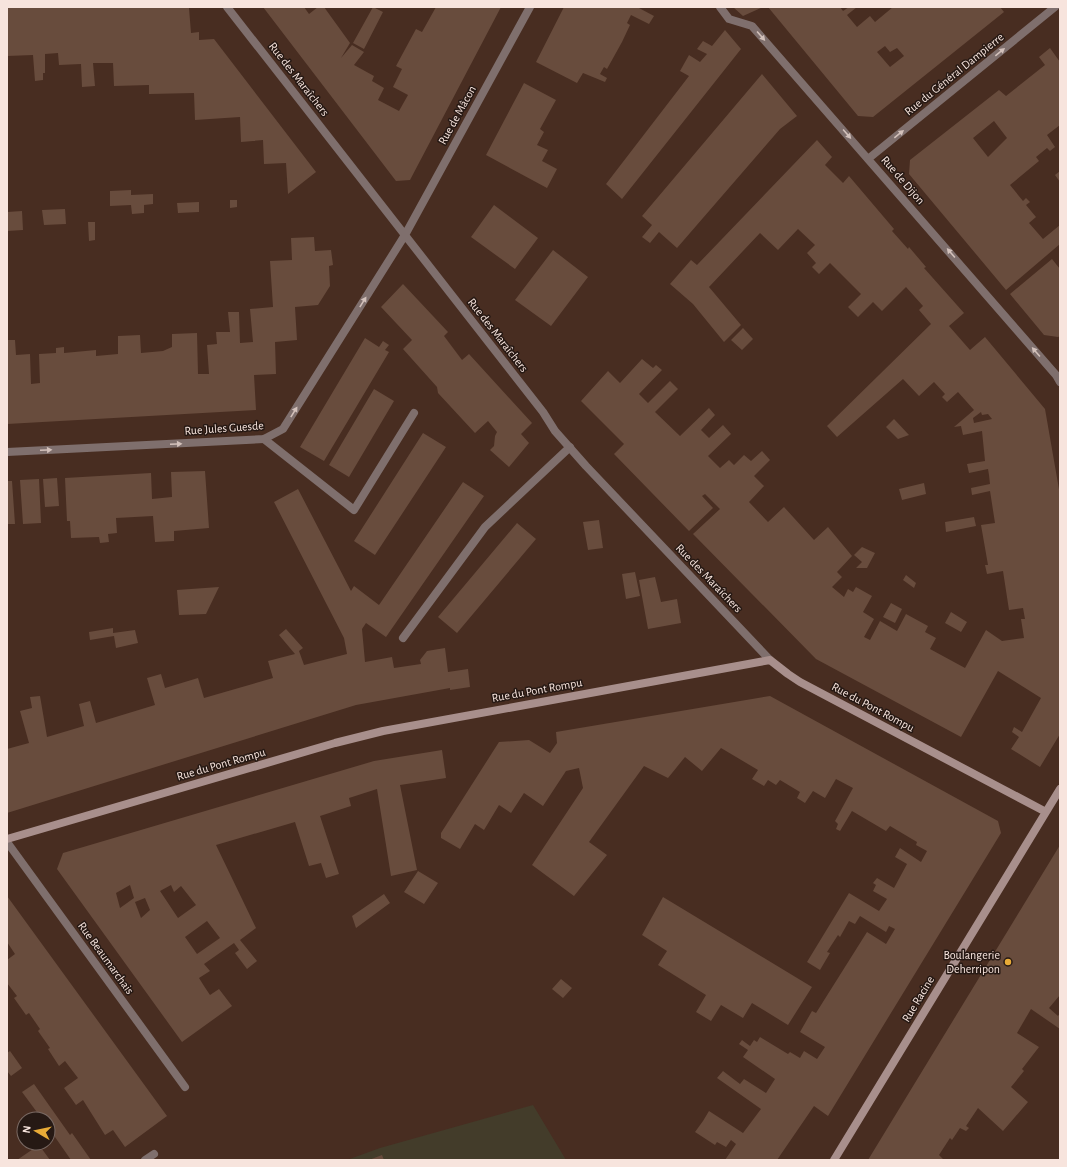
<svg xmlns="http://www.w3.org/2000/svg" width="1067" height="1167" font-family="'Alegreya Sans',sans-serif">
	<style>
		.commercial { fill: #433c2a }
		.building { fill: #684c3d; fill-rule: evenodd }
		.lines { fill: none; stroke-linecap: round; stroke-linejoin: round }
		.lane { stroke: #7f6f6d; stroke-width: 8 }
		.street { stroke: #7f6f6d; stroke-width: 8 }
		.secondary { stroke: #a88f8c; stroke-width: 8 }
		.oneway { fill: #d3c1bb }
		.poi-dot { fill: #e8ab37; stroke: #261914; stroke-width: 1.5 }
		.labels { text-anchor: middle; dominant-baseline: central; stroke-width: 3; stroke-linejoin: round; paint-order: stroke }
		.street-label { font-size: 12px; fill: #f7e4dd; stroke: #261914 }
		.poi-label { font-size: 12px; fill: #f7e4dd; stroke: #261914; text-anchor: end }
	</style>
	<rect width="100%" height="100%" fill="#482d21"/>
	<path class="commercial" d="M533,1105L566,1160H347L380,1148Z"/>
	<path class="building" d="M7,7L189,8L191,33L199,32V40L214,39L316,172L288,194L286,163L264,164L263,140L241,142L240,117L195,120L194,93L149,94V85L114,86L113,63H93L95,86L82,87L81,64L59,65L58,53L45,54V73H43V80L35,81L33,55L7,56Z
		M263,7H304L309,14L318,7H324L350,43L341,58L352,45L364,52L354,65L374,76L372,81L384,88L378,100L399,111L408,95L393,87L402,69L396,66L416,29L422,32L436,7H501L410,180L396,181Z
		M373,7L383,12L364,49L353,43Z
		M564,7H640L639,8L654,16L649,24L631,15L627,23L630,25L622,42L607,69L604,67L600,74L607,78L605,82L583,73L577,83L536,62Z
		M733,7H763L743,16Z
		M768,7H840L843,11L849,7H857L847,15L857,27L870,16L875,22L893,7H1000L1004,12L873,117L858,116ZM885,46L890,52L897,48L904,56L890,67L877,52Z
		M725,30L741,49L622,199L606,184L689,76L680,71L689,55L700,62L707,54L697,49L703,41L712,46Z
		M1050,48L1060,62V125L1047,135L1055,147L1050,151L1047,148L1036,157L1039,161L1010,185L1023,201L1026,198L1030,202L1026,205L1036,217L1029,223L1043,239L1060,225V244L1006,290L909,174L910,160L999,90L1006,96L1045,65L1039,57ZM994,121L1007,138L988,157L973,138Z
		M762,74L797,116L780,129L677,248L659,232L650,243L642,237L652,225L642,216Z
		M524,83L556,100L540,129L544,132L537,145L548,150L542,161L557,169L547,188L486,155Z
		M817,140L832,157L825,165L843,183L849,176L894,229L892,231L908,249L909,247L926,267L924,268L964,313L949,326L970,350L985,337L1045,409L1060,495V734L1040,767L1011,749L1019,737L1012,732L1014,727L1022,732L1041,698L998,671L961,737L816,659L693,534L720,509L705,494L702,496L713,508L689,531L614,454L624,444L581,401L608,371L620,383L642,359L653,368L656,365L662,370L639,394L648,403L670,381L678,389L655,412L680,436L709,408L715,415L701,430L709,438L723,425L731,434L708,456L720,468L729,460L734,465L744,455L751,461L762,451L770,460L754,476L764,486L749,502L768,522L784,507L814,540L828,527L852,556L837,572L842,577L832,587L844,597L848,589L853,592L856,587L872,596L863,612L874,619L864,637L870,640L880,621L897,631L906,614L928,626L925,632L936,638L930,649L965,668L986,630L1002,641L1024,638L1021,619H1025L1023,608L1009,610L1003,571L987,574L985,565H988L981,525L995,523L990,491L972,495L971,488L990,484L989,475L988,469L969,473L967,464L985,461L982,431L963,435L961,426L954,427L974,410L958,392L947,402L942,397L945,394L934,382L919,396L903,379L837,437L827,426L931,324L919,310L923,306L906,287L882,311L873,302L858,317L848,307L861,294L830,263L819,274L812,267L816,263L807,253L815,245L798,229L778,250L760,233L709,287L741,325L724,342L693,304L670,284L691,260L697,265ZM981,412L982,415L988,414L992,419L974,423L973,418Z
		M1060,171V182L1055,175Z
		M131,190V195L153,194V204L144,205V213L132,214L131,205L110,206V191Z
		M230,200H237V207L230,208Z
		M199,202V212L178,213L177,203Z
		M494,205L538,238L515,269L471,237Z
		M65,209L66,224L44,225L42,210Z
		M22,211L23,230L7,231V212Z
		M88,222H95V240L89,241Z
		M314,237L315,251L331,250L333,265L329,266L330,286L318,305L295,307L297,340L275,342L276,374L254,375L256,410L7,424V340H15L16,355L30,354L31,384L40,383L39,354L56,353V348L64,347V353L96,350V356L118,354V336L140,335L141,353L163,351L172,347V334L197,333L198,374H209L207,345L217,344L216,332H230L228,312H239L240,343L253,342L250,309L273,307L270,261L292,260L291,238Z
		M553,250L588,277L551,326L515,300Z
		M1052,259L1060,269V336L1058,337L1044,335L1010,294Z
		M403,284L448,332L444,336L462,360L469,354L532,423L521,434L529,443L509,467L490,450L494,446L495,436L497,432L488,421L475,433L438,393L437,387L403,349L412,340L381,307Z
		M743,328L753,339L742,350L731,340Z
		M365,338L379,347L383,341L389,345L385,350L389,352L324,461L300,447Z
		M374,389L394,401L349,477L329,465Z
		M894,419L909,435L898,439L886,427Z
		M423,433L446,447L375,555L354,541Z
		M205,471L209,528L174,531V541L155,542L153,516L116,518L117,533L108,534L109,542L100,543L99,537L71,538L70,521H67L65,478L151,473L152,499L172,497L171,472Z
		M57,478L59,506L45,507L43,479Z
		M39,479L41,523L23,524L20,480Z
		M7,481H12L15,524H7Z
		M463,482L484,496L470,516L386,637L366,623L362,629L365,662L392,657L394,668L421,664L420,660L427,651L445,648L448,672L468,669L470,687L450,690V688L356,705L7,813V749L29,743L20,711L32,708L30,697L40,696L47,737L84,726L79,704L90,701L96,723L155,705L147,678L161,674L165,688L198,678L204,698L273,678L268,661L295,654L279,635L286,629L303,648L299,651L304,665L347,654L344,638L274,502L298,489L351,591L354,586L379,605Z
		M924,483L926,494L902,500L899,489Z
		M974,517L976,526L946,532L945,522Z
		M599,520L603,548L588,550L583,522Z
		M517,523L536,539L457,633L438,617Z
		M862,547L875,553L867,568H856L862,562L854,555Z
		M635,572L640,596L626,599L622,574Z
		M906,575L916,583L914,588L903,580Z
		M655,577L661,602L677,599L681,623L648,629L639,580Z
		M219,587L206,614L179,615L177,590Z
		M891,603L902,609L895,623L883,617Z
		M951,612L967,622L961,632L945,623Z
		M113,628V633L135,630L138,643L116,648L114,636L90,640L89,632Z
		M770,696L998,821L1001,833L828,1116L814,1106L777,1160H725L736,1144L731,1140L726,1147L717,1142L715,1145L695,1132L703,1121L709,1111L743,1133L761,1109L717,1078L723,1071L740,1084L744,1079L766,1093L775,1079L743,1057L748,1050L739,1044L742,1040L750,1046L754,1040L757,1042L760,1037L788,1054L790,1052L800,1058L804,1051L817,1059L825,1047L800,1032L812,1011L816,1013L867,932L886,944L895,929L889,926L886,932L860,916L855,924L849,921L840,937L838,935L827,952L830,953L820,970L807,962L849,893L879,911L887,899L873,891L876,885L873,883L877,878L894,888L907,864L895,857L900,848L921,862L927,851L916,845L917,842L890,826L886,831L852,811L840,831L836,829L838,824L835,821L853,788L836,779L825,798L813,791L805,803L797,798L800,792L780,780L776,785L768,780L764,786L752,779L758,770L721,748L702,771L685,757L668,778L644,766L589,842L607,855L574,896L532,865L583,788L579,768L566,771L543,806L524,793L511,813L499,805L484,830L475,824L460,849L441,838V833L499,742L529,740L550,753L557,743L556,732Z
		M442,750L446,778L400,785L417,870L391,876L377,789L349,798L351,806L320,816L339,874L326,878L321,863L309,866L295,822L216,845L256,928L240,940L257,961L247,969L235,953L239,950L234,943L204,964L210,971L199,978L204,986L210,995L219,989L232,1006L182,1042L57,869L63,853L374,761ZM130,885L134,898L120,908L116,893ZM171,885L174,892L181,886L196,905L178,918L160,891ZM145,898L150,910L141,918L135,902ZM207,921L220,938L197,954L185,937Z
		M1060,845V995L1049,1008L1058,1016L1060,1013V1029L1031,1009L1017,1033L1039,1047L1022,1069L1024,1071L1011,1087L1028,1102L1003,1131L978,1108L966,1126L969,1128L966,1131L960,1128L952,1140L950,1138L939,1155L944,1160H868Z
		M418,871L438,883L424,904L404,892Z
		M384,894L390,903L356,928L352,916Z
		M7,896L167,1116L125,1147L113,1130L105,1135L83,1100L76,1105L64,1088L78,1078L65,1061L59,1066L48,1049L50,1048L38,1031L40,1029L29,1013L26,1015L14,998L17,996L7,983V960L15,954L7,942Z
		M663,897L812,987L788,1025L752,1003L743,1018L721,1005L711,1021L696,1012L706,995L658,965L667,951L642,935Z
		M561,979L572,988L563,998L552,989Z
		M10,1051L22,1068L11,1076L7,1071V1053Z
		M34,1084L70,1135L72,1133L91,1160H71L48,1127V1119H42L22,1092Z
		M39,1145L50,1160H17Z
		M382,1155L384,1160H369Z"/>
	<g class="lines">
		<path class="lane" d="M264,439L354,510L414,413
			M403,638L485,527L570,447
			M145,1160L154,1154"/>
		<path class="street" d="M227,7L543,412L555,431L586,466L770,660
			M720,7L729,19L752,26L1056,375L1060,382
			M868,159L1055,7
			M7,452L264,439L283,429L405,235L530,7
			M7,842L185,1087"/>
		<path class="secondary" d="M7,839L335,743L383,731L770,660L788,674L800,682L1046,812
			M834,1160L1060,789"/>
	</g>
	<defs><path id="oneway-solid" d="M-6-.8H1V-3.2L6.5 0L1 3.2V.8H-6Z"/></defs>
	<g class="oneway">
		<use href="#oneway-solid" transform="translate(761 36) rotate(49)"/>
		<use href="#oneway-solid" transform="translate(1000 52) rotate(-39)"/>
		<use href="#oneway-solid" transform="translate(847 134) rotate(49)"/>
		<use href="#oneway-solid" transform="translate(899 134) rotate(-39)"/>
		<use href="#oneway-solid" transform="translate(951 253) rotate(-131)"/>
		<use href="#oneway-solid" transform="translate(363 302) rotate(-58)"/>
		<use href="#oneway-solid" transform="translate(1036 352) rotate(-131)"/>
		<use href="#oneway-solid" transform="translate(294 412) rotate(-58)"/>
		<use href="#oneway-solid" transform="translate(176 444) rotate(-3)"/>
		<use href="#oneway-solid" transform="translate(46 450) rotate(-3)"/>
	</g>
	<circle class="poi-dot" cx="1008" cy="962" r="4"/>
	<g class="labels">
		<g class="street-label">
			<text transform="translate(954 74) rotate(-39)">Rue du Général Dampierre</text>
			<text transform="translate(299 79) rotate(52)">Rue des Maraîchers</text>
			<text transform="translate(457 115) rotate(-61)">Rue de Mâcon</text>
			<text transform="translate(903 180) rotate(49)">Rue de Dijon</text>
			<text transform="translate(498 335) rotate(52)">Rue des Maraîchers</text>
			<text transform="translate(224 428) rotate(-4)">Rue Jules Guesde</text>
			<text transform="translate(709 578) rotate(46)">Rue des Maraîchers</text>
			<text transform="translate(537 690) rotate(-10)">Rue du Pont Rompu</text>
			<text transform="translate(873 707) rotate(28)">Rue du Pont Rompu</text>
			<text transform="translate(221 764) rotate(-16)">Rue du Pont Rompu</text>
			<text transform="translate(106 958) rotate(54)">Rue Beaumarchais</text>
			<text transform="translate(918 999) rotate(-59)">Rue Racine</text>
		</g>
		<g class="poi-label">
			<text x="1000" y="955">Boulangerie<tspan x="1000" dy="14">Deherripon</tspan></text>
		</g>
	</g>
	<rect width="1067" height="1167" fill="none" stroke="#f7e4dd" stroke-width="16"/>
	<g transform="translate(36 1131) rotate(279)"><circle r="19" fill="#261914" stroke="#7a6a64"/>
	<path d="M0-3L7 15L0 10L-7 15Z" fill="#e8ab37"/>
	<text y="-6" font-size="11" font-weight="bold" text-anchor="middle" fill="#f7e4dd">N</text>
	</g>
</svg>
